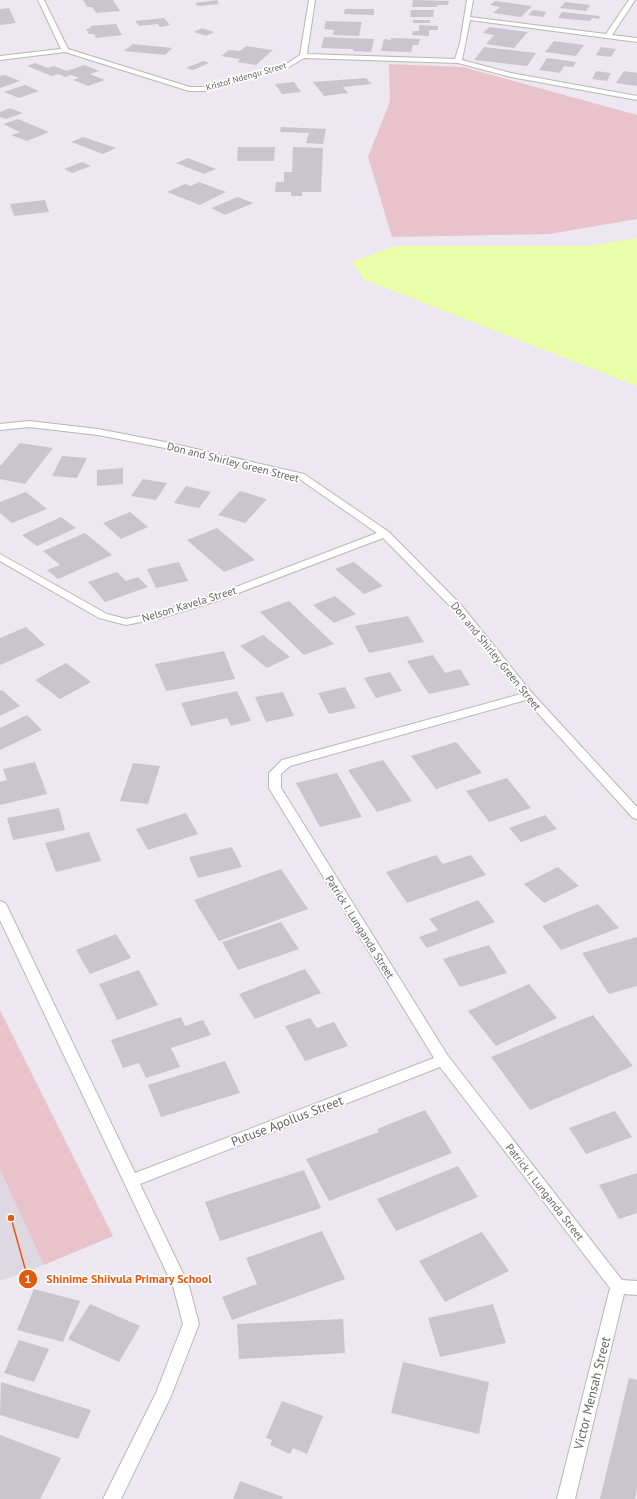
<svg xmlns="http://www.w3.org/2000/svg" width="637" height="1499" font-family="'PT Sans',sans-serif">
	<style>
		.education { fill: #ded8e3 }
		.green { fill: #e8c3cb }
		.water { fill: #ebffa8 }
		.building { fill: #c9c5ce }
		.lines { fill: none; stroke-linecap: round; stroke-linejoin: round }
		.minor-casing { stroke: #b6b9b2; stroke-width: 2 }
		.minor { fill: #fff; fill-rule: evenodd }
		.labels { text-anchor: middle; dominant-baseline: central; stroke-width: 3.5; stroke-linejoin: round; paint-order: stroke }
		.far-street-label { font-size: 9px; fill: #64675e; stroke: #fff }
		.street-label { font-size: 11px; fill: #64675e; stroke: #fff }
		.near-street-label { font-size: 13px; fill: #64675e; stroke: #fff }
		.leader { fill: none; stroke: #e15a10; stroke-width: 1.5 }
		.callout-dot { fill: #e15a10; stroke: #fff; stroke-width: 1.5 }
		.mark-label { font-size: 12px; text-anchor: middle; font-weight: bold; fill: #fff }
		.callout-label { font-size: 12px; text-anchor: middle; font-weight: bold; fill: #e15a10; stroke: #fff; stroke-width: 3.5; stroke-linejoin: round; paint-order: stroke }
	</style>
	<rect width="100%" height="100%" fill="#ece7f0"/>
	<path class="education" d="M0,1170L44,1265L0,1281Z"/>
	<path class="green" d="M389,64L463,67L637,115V219L549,234L392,237L368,157L390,101Z
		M0,1010L113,1236L44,1265L0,1170Z"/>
	<path class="water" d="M637,238V386L365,280L352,262L395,246H589Z"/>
	<path class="building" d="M83,0H113L120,11L96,13L92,7H87Z
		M217,0L219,4L198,6L195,3Z
		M413,0H415L449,1L448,5H437V7H412Z
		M495,1L532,6L521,17L493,13L500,7L490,5Z
		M565,2L590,5L586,11L560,8Z
		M9,8L16,23L0,25V9Z
		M345,9H374V15L344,14Z
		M411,10H434L433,17H410Z
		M533,10L547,12L543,17L528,15Z
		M562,12L600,16L599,19L592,18L590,21L558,18Z
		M164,18L170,25L160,27L158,24L139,26L135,21Z
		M413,20H430V23H413Z
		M326,21L362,22L359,36L333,35L334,30L324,29Z
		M116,24L122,35L96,38L94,34H89L86,29L91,28L90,26Z
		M419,25L438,26V30H429V36L412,35L413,31H419Z
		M489,27L528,32L514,48L486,44L494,35L483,33Z
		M202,28L214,32L206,36L194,32Z
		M324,37L374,39L371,52L353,51L354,49L321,48Z
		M391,38L420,39L418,45H413L411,52L381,51L384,39L391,40Z
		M554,41L584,45L576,56L545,52Z
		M133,44L172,48L165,55L124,51Z
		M246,46L273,50L256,65L237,62L240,59L221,56L229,50L240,51Z
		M484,47L536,53L527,66L474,60Z
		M601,47L616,49L611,57L596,55Z
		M547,58L576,62L573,67L564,66L560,73L539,70Z
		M203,61L209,63L193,70L186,68Z
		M35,63L48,68L54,66L67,71L84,65L99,71L90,74L105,80L88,86L73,80L79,78L71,75L65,77L58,74L52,76L27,66Z
		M596,71L611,73L607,81L592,79Z
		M624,71L637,73V86L616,83Z
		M5,75L20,81L0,88V76Z
		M366,78L372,84L343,87L348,93L324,96L313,82Z
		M294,82L301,92L282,94L275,84Z
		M25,85L39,91L19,98L4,92Z
		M10,108L23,113L6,119L0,117V112Z
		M18,119L49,132L27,141L11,135L20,132L3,124Z
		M281,127L326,129L323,144L306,143L309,133L280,132Z
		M83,137L116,148L103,154L71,142Z
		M238,147H275L274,161H237Z
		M293,147L323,148L321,192H302V196H291V192H275L276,182H284V172H292Z
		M188,158L216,169L204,174L176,163Z
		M82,162L91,166L72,173L64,169Z
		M199,182L226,192L200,205L167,192L185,184L191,186Z
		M238,197L253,203L225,215L211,208Z
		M45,200L49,212L14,216L10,204Z
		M20,443L53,448L25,484L0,479V466Z
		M62,456L87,458L77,478L52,476Z
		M123,468V484L97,486V470Z
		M143,479L167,483L156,500L131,496Z
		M186,486L211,492L199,508L174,503Z
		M240,491L267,499L245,523L218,515Z
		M26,492L47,509L12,523L0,513V502Z
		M130,512L148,527L121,539L103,523Z
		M61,517L76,528L37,546L22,535Z
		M217,528L255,560L224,572L187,540Z
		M85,533L112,555L58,579L47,570L60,565L43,551Z
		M179,562L188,581L156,588L147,569Z
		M354,562L383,586L364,594L335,569Z
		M117,572L126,581L138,577L148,587L105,602L88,582Z
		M335,596L356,614L334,623L313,605Z
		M289,601L334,644L304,655L260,612Z
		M408,616L424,642L369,653L355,626Z
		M26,627L45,645L0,665V638Z
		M263,635L290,657L267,668L240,646Z
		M224,651L235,679L166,691L155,664Z
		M433,655L445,673L460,669L470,685L429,694L407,661Z
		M66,663L91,682L60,699L35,680Z
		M390,672L402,691L376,698L364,678Z
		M345,687L356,708L329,714L318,693Z
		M2,690L20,706L0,716V691Z
		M237,691L251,721L231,726L227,718L191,726L181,703Z
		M283,692L294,716L266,722L255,697Z
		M27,715L42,730L0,750V728Z
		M456,742L482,773L436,789L411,756Z
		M383,760L412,801L377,812L348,770Z
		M35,762L47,794L0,805V782L7,780L3,769Z
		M133,763L160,766L148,804L120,801Z
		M337,773L362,817L320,827L296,783Z
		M507,778L531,808L489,822L466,791Z
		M59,808L65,830L13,840L7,818Z
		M186,813L198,834L148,850L136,829Z
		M545,815L557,829L521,842L509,828Z
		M89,832L101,861L56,872L45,843Z
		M232,847L242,867L198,878L189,857Z
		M436,855L443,864L471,855L486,875L407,903L386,872Z
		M558,867L579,886L544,903L524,884Z
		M281,869L308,909L219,941L194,900Z
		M478,900L495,922L427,948L419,937L438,930L429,919Z
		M598,904L619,928L561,950L542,926Z
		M281,922L299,949L238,970L222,942Z
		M116,934L131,958L90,974L76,950Z
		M637,937V986L609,994L582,953Z
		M489,945L507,973L460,987L443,959Z
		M305,969L321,993L255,1019L239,994Z
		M139,970L158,1005L117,1020L99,984Z
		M529,984L557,1018L496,1046L468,1011Z
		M593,1015L633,1066L530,1110L491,1057Z
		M181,1017L185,1026L203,1020L211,1035L171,1048L180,1067L146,1078L139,1063L123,1068L111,1040Z
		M310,1018L317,1028L334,1022L348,1046L305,1061L285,1026Z
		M225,1061L240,1093L161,1117L148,1085Z
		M425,1110L452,1153L329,1201L306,1159L379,1132L377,1129Z
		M615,1111L632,1137L586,1154L569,1128Z
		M458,1166L478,1197L396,1231L377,1199Z
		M304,1170L321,1208L220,1241L205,1202Z
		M637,1173V1213L619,1219L599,1185Z
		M322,1231L345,1279L232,1320L222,1297L257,1284L246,1258Z
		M482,1232L509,1271L445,1302L419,1261Z
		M34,1289L80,1301L63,1342L17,1330Z
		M90,1304L140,1326L119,1362L68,1339Z
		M493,1304L506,1343L440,1357L428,1318Z
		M343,1319L345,1353L239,1359L237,1324Z
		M19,1340L49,1349L34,1382L4,1373Z
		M403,1362L489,1382L479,1434L391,1413Z
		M629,1378L637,1380V1488L635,1499H600Z
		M1,1382L91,1410L78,1439L0,1415Z
		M282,1401L323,1416L307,1454L293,1448L290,1454L270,1445L272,1440L266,1438Z
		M0,1435L61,1458L40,1499H0Z
		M240,1481L283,1497L282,1499H233Z"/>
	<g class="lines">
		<defs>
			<path id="minor" d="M38,0H44L68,49L190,87H206L272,69L285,65L300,55L309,0H315L307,54L455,59L460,43L467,0H473L470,17L606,34L629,0H635L612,35L637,38V42L470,20L462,60L511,73L637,96V100L511,77L458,63L304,58L289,67L276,71L206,91H189L65,52L0,60V56L61,49Z
				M29,421L98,429L170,443L304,474L389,532L462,606L532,693L637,807V819L633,818L526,700L290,766L281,774V788L448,1056L622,1280L637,1281V1295L624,1294L575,1499H557L610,1288L440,1067L140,1184L189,1286L199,1324L171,1396L121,1499H103L156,1393L183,1324L173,1286L0,920V901L5,903L7,906L135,1173L434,1058L269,788V773L282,760L521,694L454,610L383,538L220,600L161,618L126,625L99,618L0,561V554L107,614L126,619L155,613L212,596L377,533L298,478L170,449L98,435L29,427L0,430V424Z"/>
		</defs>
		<use href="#minor" class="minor-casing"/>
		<use href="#minor" class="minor"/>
	</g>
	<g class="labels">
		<g class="far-street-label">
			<text transform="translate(246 76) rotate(-16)">Kristof Ndengu Street</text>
		</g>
		<g class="street-label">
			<text transform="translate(233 462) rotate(14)">Don and Shirley Green Street</text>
			<text transform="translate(189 604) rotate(-17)">Nelson Kavela Street</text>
			<text transform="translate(496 656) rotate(51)">Don and Shirley Green Street</text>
			<text transform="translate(360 927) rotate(58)">Patrick I. Lunganda Street</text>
			<text transform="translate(545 1192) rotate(52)">Patrick I. Lunganda Street</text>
		</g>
		<g class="near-street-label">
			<text transform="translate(287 1121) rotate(-21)">Putuse Apollus Street</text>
			<text transform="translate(592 1393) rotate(-76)">Victor Mensah Street</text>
		</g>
	</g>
	<path class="leader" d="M11 1218L28 1279"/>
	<g class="callout-dot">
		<circle cx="11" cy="1218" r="4"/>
		<circle cx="28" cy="1279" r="10"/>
	</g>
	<g class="mark-label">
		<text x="28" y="1283">1</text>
	</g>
	<g class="callout-label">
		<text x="129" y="1283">Shinime Shiivula Primary School</text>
	</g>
</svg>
